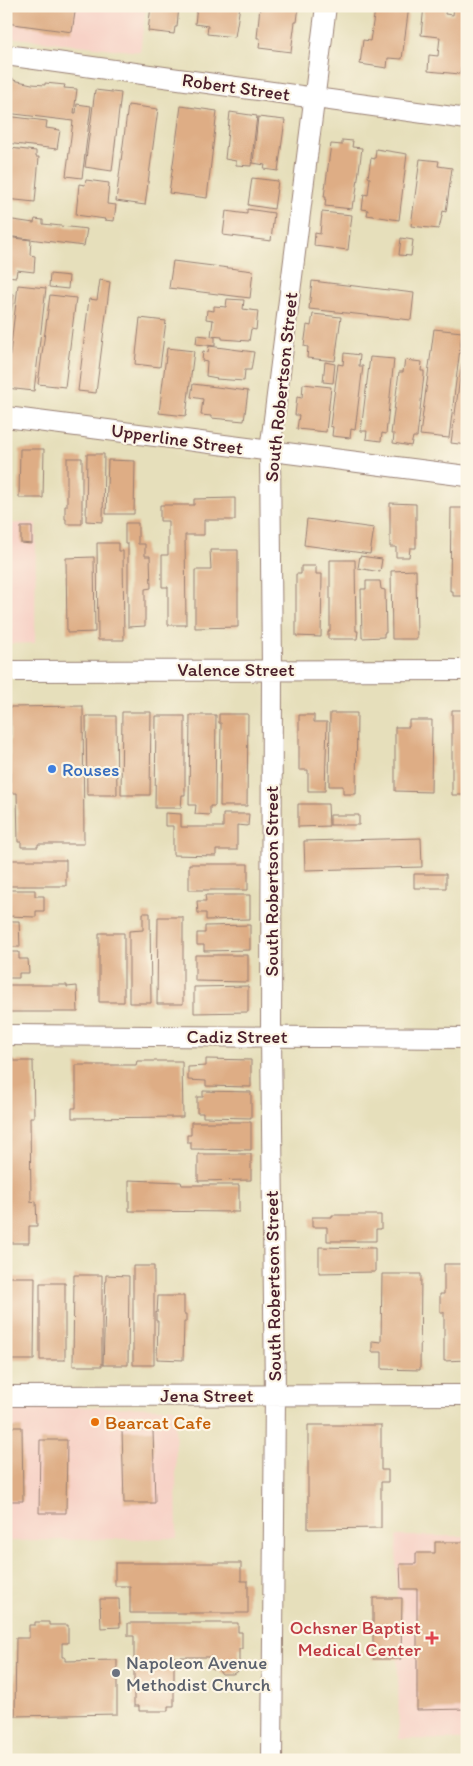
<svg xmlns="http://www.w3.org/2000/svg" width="473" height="1766" font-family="Itim,sans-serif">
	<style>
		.built { fill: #f7d1c6 }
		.building { fill: #dead85 }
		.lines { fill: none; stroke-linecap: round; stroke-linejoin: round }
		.minor-casing { stroke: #987f73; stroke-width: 22 }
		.minor { stroke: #fff; stroke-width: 20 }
		.shop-dot { fill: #3f7fe0; stroke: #fcf5e5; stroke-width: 2 }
		.food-dot { fill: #e8710a; stroke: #fcf5e5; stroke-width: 2 }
		.health-dot { fill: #e0444e; stroke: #fcf5e5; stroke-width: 2 }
		.worship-dot { fill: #6b7280; stroke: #fcf5e5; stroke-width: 2 }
		.labels { text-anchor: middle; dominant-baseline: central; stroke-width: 4.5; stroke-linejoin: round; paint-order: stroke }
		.street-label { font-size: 19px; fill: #4a1f2b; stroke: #fcf5e5 }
		.shop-label { font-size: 19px; fill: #366cbe; stroke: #fcf5e5; text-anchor: start }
		.food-label { font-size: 19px; fill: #c56008; stroke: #fcf5e5; text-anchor: start }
		.health-label { font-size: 19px; fill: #be3a42; stroke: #fcf5e5; text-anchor: end }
		.worship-label { font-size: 19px; fill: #5b616d; stroke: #fcf5e5; text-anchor: start }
	</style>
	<rect width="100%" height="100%" fill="#fcf5e5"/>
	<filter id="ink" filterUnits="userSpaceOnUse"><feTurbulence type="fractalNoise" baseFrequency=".02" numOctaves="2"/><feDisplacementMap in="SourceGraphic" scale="10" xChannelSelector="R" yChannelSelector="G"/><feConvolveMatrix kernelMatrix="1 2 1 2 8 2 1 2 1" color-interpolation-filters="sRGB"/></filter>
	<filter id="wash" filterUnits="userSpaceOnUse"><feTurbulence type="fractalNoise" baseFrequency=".0096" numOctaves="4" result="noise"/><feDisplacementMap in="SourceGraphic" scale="20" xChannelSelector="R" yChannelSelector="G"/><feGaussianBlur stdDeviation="1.12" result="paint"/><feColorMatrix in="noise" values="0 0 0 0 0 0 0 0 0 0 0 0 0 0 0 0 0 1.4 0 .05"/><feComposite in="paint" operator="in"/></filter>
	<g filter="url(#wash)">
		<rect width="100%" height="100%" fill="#e6dfbb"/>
		<path class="built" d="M6,6H146L140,52L6,37Z
			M6,523H36L35,643L6,644Z
			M6,1406L175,1408L177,1538L6,1541Z
			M396,1536H467V1740L399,1739Z"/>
		<g id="blocks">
			<path class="building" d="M6,6H76L72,32L6,23Z
				M151,6H179L177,27H175L174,34L148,31Z
				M197,6H240L235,37L207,34L208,26L195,24Z
				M260,6H299L297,22H295L291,52L259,48L260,38H257Z
				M377,6H409L402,59L388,58L387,68L360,64L363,40L370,41L375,10H376Z
				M424,6H446L445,14L453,15L454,6H467L462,68L461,67L460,74L428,71L429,55L438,56L440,37L421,35Z
				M6,77L13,78V80L32,84L45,85V83L65,85L64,88L77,89L74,113H76L77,104L91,106L82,178L66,176L73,121L6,113Z
				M95,90L121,93L112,171L85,167Z
				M128,105L158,109L145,205L116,201Z
				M181,106L217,111L207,198L169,193Z
				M230,112L257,116L251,166L236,165V161L225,159Z
				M6,116L47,121L46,128L60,130L57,149L6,143Z
				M258,117L285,120L278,171L264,169L265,165L253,163Z
				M342,140L353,141L352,147L362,148L355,201H353L352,209L325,206L326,197H324L331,144L342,145Z
				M10,148L36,151V157H39L35,202L6,199V152L10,153Z
				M376,149L407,154L399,220L367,215L368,210L362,209L364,194L368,195L370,178L368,177L371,158L375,159Z
				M420,159L439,161L438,166L452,168L446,212L443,211L439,229L411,226Z
				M252,178L278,181L274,209L248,205Z
				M86,180L109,183L107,204L116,205L114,221L104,220L105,219L76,215L79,184L85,185Z
				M247,209L274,213L271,241L223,235L226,211L247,214Z
				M322,212L352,215L348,250L314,246L315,233L320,234Z
				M6,219L34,223L35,219L43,220V224L87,229L84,246L6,236Z
				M6,237L31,240L30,255L35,256L34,272L17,270L16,277L6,276Z
				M401,238L413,240L411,256L399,255Z
				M173,261L253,271L250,298L169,288Z
				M50,274L69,276L68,289L49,287Z
				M100,280L110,282L96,393L78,391L89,299L97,300Z
				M312,281L414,293L411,320L309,309Z
				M18,285L46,288L34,391L6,388Z
				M6,293L14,294L7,344H6Z
				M50,295L76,298L65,387L38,384Z
				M227,299L244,300L243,309L258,311L256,330L251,329L249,341L222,339V337L211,336L213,320L206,319L207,310L214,311V306L226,307Z
				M313,314L341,317L335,361L307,358L308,347L304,346L307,325L311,326Z
				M140,318L166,321L160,367L135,364Z
				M434,329L462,332L449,438L420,435Z
				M197,335L215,337V346L196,344Z
				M209,346L254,352L251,370H245L244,381L216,379L217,378L206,376L207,362L202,361L203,351L208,352Z
				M167,348L194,351L186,416L159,413Z
				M344,353L360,355L359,366H363L355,430L351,429L350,438L332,436L333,427L330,426L338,364L343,365Z
				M370,357L394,359L386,434L382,433L381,441L366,439L367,431H361Z
				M465,357H467V445L451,443L462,363L464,364Z
				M405,360L422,362L421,371H424V375L417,437H413L411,446L393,443L394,434H391L399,372H403Z
				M325,362L335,364L333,383L323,382Z
				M193,384L248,391L244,421L211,418V416L201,415L203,399L191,397Z
				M303,384L331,387L326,432L297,429L299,415H295L297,397L302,398Z
				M20,449H44L43,498H19Z
				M87,454H104L103,522L86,521Z
				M67,458H82V524H66V519H65V506H67Z
				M108,460L135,461L134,514H106Z
				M235,498V520H204V535H185L186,625H168V587H162V555H168V521H160V505H194V499Z
				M390,503L416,504V548H410L409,557H396V547H390Z
				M451,508H467V596H453V591H450Z
				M307,519L374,528L370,554L304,545Z
				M125,523H138V544H145V556H150L151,588L145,589V626L128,627V544H125Z
				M21,527H32V544L21,543Z
				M97,543H118V551H123L124,640H98Z
				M210,550H238V627L195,628V570H211Z
				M360,556L382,559L380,572L358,568Z
				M94,557L95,632L67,633L66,558Z
				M330,560H355L356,631H358L357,639H328V631H330Z
				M301,566H316V574H322L321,637L296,636V574H301Z
				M416,570L417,639H392L391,571Z
				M366,581H380L381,589L385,590L386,633H384V637L362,638L361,589H366Z
				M83,706L84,844H38V847H21V842H18L17,793H10V707Z
				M452,710H467V795H452Z
				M122,712H151L150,795H121Z
				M330,713H357L356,794H343V786H329Z
				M219,714H248L247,806H220L221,723H219Z
				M190,715H216L215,806H210V815L195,814L196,805H189Z
				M299,715H314V722H327L325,791H308V770H299Z
				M86,716H116L117,795H87Z
				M156,716H185V795H182L181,808H155Z
				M409,720H432L431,792L395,791V727H409Z
				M298,804H328L329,826L298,827Z
				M165,813L181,814V827H223V814H249L248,826L237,825V850H216V856L173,855V826H165Z
				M330,815H359V825H330Z
				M421,838L422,867L305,870L304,841Z
				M6,860H66V886H6Z
				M189,864H248V890H189Z
				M414,874H446V888H414Z
				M6,890H35V896H44V911H36V917L6,916Z
				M205,895H250V919L206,920V913H198L197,901H206Z
				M143,913H150L151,1003H129V931L143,930Z
				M158,917H183V1004H157Z
				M6,921H19L20,947H6Z
				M250,925V950L204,951V945H197V933H205V926Z
				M99,933H124V1002H99Z
				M6,952H19V959H28L29,973H19V978H6Z
				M195,955H248V982L195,981Z
				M6,985H67V987L77,986L78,1012H6Z
				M248,986V1012L194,1013V987Z
				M6,1058H13V1061H33L34,1117H30L31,1202L36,1201L37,1226H29V1243H6Z
				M206,1059L251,1060V1087L206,1086V1081L188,1080V1067L206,1066Z
				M137,1061H182L183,1117L72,1118V1108H76V1065H136Z
				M203,1091L251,1092V1118L203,1117V1113H197V1097H203Z
				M191,1122H251V1150L191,1149V1142H187V1135H191Z
				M198,1154H251V1180L198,1181Z
				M129,1180L181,1182L182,1185H239V1212L129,1211Z
				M332,1215H381V1229H376V1241H327V1227H312V1217H332Z
				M319,1247L375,1248V1272L319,1273Z
				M444,1264H467V1360L444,1361V1312H440V1294H444Z
				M133,1266H154V1365H133Z
				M382,1274H421L420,1370L382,1369V1352H372V1341L381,1342Z
				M74,1275H102V1366H73Z
				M106,1275L129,1276L128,1365H103Z
				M9,1277H35L34,1360H9Z
				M40,1283H65V1360H40Z
				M158,1296H184V1314H186V1322H184L183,1360L157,1359L158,1321H156V1312L157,1313Z
				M308,1425H381V1470H388V1482H381V1528L308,1529Z
				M8,1427H22L23,1501H8Z
				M122,1430H153L155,1503H124Z
				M40,1440H67L66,1513H39Z
				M435,1542H467V1709L417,1710V1589H401L400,1564H416V1553H435Z
				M115,1563H241V1581H248V1613H130V1586H115Z
				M373,1598H402L401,1659H373Z
				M100,1599H119L120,1627L101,1628Z
				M35,1622H49V1625H68V1643H62V1657H65V1661L117,1660V1714L15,1716L16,1638H29V1625H35Z
				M128,1623H238V1632H242V1649H239V1670L233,1674H222L218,1669H212V1657H174V1706H168V1711H139V1706H134V1636H128Z"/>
		</g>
	</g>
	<g filter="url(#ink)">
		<use href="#blocks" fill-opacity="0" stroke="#987f73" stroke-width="1"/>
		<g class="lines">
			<defs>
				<path id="minor" d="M6,55L467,119
					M6,417L467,476
					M6,671L467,670
					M6,1035L467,1038
					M6,1396L467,1395
					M272,1760L275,1395L271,1036L272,669L270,451L326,6"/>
			</defs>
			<use href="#minor" class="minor-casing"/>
			<use href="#minor" class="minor"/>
		</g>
	</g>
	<circle class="shop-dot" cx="52" cy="769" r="5"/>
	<circle class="food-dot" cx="95" cy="1422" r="5"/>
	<path class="health-dot" d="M429.5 1630.5h5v5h5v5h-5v5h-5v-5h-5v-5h5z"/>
	<circle class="worship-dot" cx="116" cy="1673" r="5"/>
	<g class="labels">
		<g class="street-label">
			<text transform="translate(236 87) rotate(8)">Robert Street</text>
			<text transform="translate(281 387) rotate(-84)">South Robertson Street</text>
			<text transform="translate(177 439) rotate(8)">Upperline Street</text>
			<text x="236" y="669">Valence Street</text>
			<text transform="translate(271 881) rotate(-90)">South Robertson Street</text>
			<text x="237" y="1036">Cadiz Street</text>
			<text transform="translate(273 1286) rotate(-91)">South Robertson Street</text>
			<text x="207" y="1395">Jena Street</text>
		</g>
		<g class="shop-label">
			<text x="62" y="769">Rouses</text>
		</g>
		<g class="food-label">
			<text x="105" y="1422">Bearcat Cafe</text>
		</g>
		<g class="health-label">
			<text x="421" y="1627">Ochsner Baptist<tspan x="421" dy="22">Medical Center</tspan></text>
		</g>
		<g class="worship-label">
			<text x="126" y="1662">Napoleon Avenue<tspan x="126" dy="22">Methodist Church</tspan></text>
		</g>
	</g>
	<rect width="473" height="1766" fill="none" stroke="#fcf5e5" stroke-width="25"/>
</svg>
